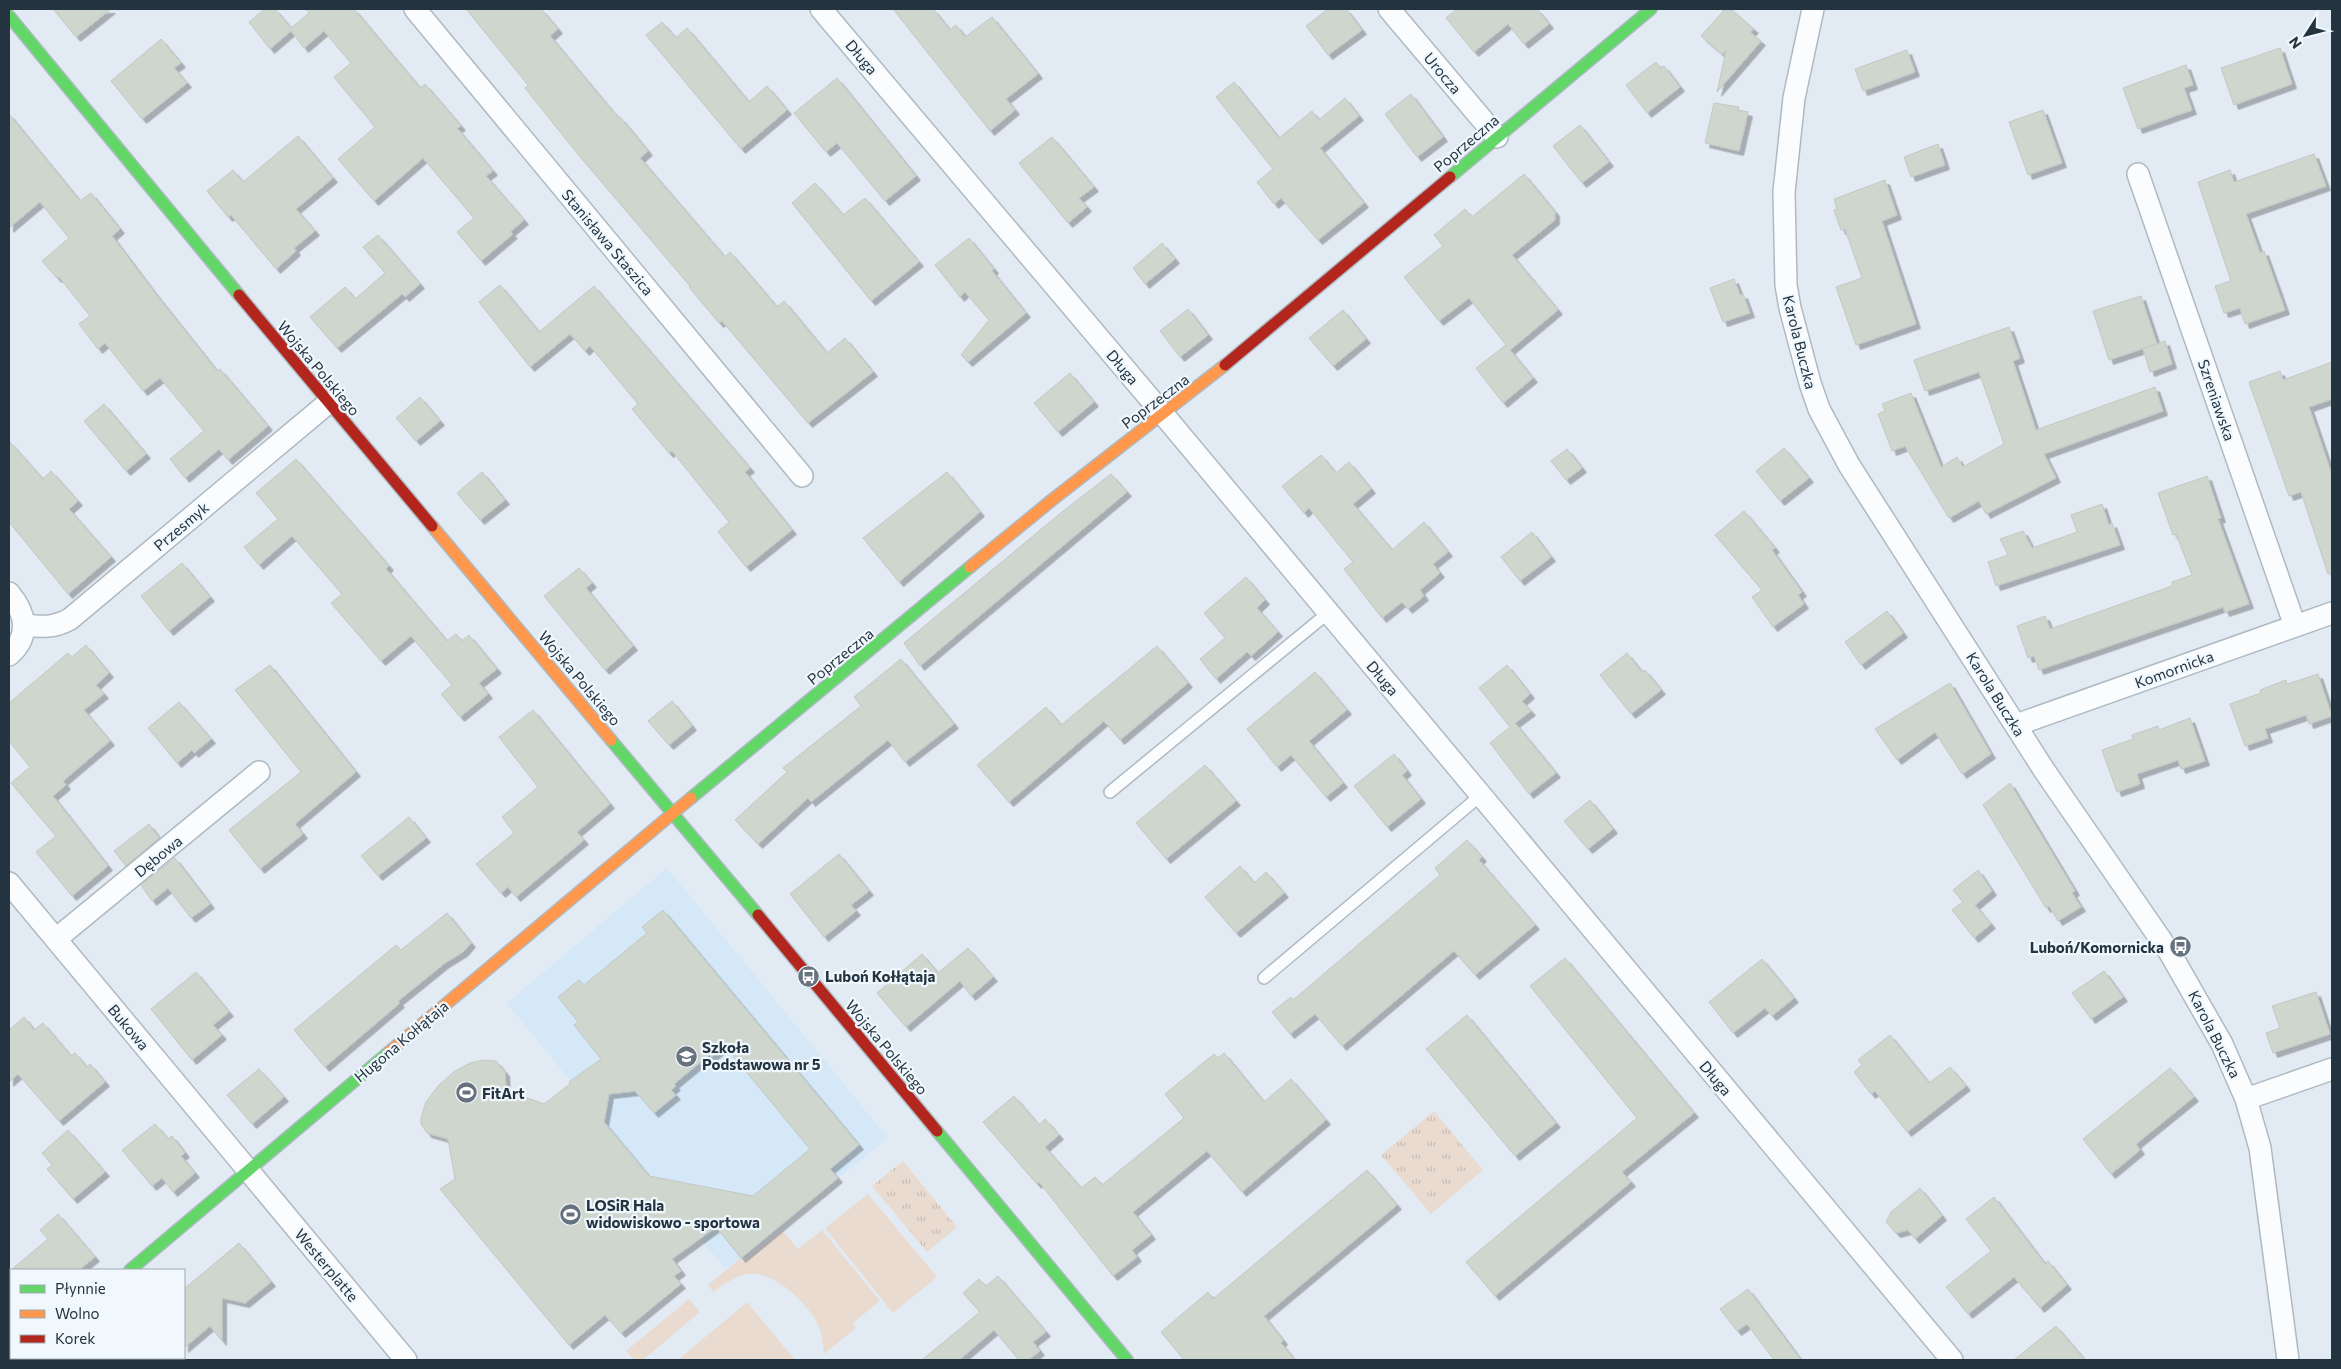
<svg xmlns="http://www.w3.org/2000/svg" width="2341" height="1369" font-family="Commissioner,sans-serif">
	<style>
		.built { fill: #d4e8f7 }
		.grass { fill: #e9dbd0 }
		.park { fill: url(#park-tufts) }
		.building { fill: #cfd6ce; stroke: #c2c8c3; fill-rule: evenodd; filter: url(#shadow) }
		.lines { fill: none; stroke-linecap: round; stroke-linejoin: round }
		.lane-casing { stroke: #aebac3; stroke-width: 14 }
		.street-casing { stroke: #aebac3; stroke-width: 24 }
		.fast-casing { stroke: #aebac3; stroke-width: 14 }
		.slow-casing { stroke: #aebac3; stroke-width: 14 }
		.jam-casing { stroke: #aebac3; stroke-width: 14 }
		.lane { stroke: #fbfcfd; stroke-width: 11 }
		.street { stroke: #fbfcfd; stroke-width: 21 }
		.fast { stroke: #63d668; stroke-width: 11 }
		.slow { stroke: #ff974d; stroke-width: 11 }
		.jam { stroke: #b3261e; stroke-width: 11 }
		.labels { text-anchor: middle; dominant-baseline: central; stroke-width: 4.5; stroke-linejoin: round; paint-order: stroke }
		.street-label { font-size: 15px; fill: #23333f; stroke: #f0f8fe }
		.poi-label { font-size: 15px; font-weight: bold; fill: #23333f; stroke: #f0f8fe; text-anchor: start }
	</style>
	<defs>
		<pattern id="park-tufts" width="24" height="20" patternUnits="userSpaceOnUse" patternTransform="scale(1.25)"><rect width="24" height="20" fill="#e9dbd0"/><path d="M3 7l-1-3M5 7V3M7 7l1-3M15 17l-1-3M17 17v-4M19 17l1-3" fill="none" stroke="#c8bcb4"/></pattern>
		<filter id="shadow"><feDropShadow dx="4.5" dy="4.5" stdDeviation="0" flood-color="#0004"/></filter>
	</defs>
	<rect width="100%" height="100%" fill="#e2ebf3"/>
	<path class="built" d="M667,868L888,1138L726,1269L603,1121L606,1110L605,1106L575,1086L507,1003Z"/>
	<path class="grass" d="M868,1194L937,1277L893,1313L825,1228Z
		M822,1230L880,1301L853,1323L856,1328L824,1354C823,1344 822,1335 819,1327C810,1305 773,1269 747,1274C734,1276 724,1285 713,1292L708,1285L741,1258L743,1263L783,1231L798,1249Z
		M689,1299L700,1312L643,1360H634L626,1351Z
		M747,1302L795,1360H678Z"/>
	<path class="park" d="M1434,1111L1483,1170L1431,1214L1381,1155Z
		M903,1161L957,1227L927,1252L872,1186Z"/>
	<path class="building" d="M53,9H111L76,37Z
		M265,9H275L291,28L309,13L306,9H354L420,88L425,84L461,126L457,128L493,171L486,176L524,220L510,232L513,234L481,261L457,232L474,218L423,158L374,201L338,159L375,127L334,77L351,63L324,31L304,48L291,31L270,49L249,22Z
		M466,9H541L558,29L550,36L609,107L619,118L620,117L648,151L640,158L725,257L730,252L777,307L784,301L827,353L845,338L873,372L808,423L722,321L719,323L689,287L690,286L577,153L525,88L528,85Z
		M893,9H933L950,30L956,25L965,37L992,17L1038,74L1006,99L1015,110L990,131Z
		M1328,9H1346L1362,30L1328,55L1306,26Z
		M1457,9H1537L1549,24L1524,44L1508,24L1474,52L1446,18Z
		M1725,9H1731L1754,29L1750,32L1761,41L1717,92L1726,51L1722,54L1701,36Z
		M662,22L676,38L687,28L749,102L767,86L787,110L741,149L646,35Z
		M161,39L181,63L174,68L187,83L142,119L111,81Z
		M2280,48L2292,84L2234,105L2221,68Z
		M1907,50L1915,72L1863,91L1855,69Z
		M1656,62L1661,68L1664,66L1680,87L1647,113L1626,85Z
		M2186,65L2193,85L2184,88L2192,110L2138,129L2123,88Z
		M837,78L916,176L885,201L837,143L826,152L794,113Z
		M1234,82L1279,138L1312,111L1319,120L1345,98L1359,116L1320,148L1364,203L1318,240L1281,198L1274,204L1257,182L1273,169L1216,97Z
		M1411,94L1443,137L1417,157L1385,114Z
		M1714,103L1739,107L1738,110L1748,112L1739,151L1705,143Z
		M2043,110L2062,163L2028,175L2009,122Z
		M9,114L80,201L91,193L120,229L112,236L155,293L217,371L220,369L268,426L228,460L219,449L185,478L170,459L204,431L160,378L143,391L105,343L98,349L79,324L90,316L59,277L57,278L42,261L69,238L40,202L9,228Z
		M1580,125L1609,162L1582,183L1553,146Z
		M298,136L333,178L296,209L315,231L294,248L296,251L276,269L231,215L228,217L207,191L233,170L243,182Z
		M1052,137L1094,187L1079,198L1087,207L1068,223L1019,163Z
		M1938,144L1945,165L1911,177L1904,157Z
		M2314,154L2326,186L2246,214L2260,253L2264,251L2285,310L2245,324L2240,308L2224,313L2215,286L2231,281L2198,182L2230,170L2234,182Z
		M1524,174L1555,212V220L1512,255L1558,310L1510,350L1533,378L1503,403L1476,368L1506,345L1469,298L1439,321L1404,277L1443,246L1434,235L1465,209L1472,217Z
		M1885,180L1897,215L1882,221L1916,324L1856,345L1836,287L1862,278L1845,229L1841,230L1834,210L1837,209L1834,199Z
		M815,183L843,215L865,198L919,262L871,301L792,203Z
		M378,235L420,284L405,297L402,294L337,348L310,317L345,287L355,299L385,273L363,247Z
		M969,238L994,269L992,271L1026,313L968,362L961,355L989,320L965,292L960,297L935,265Z
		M1162,243L1175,259L1145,284L1133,268Z
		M1734,279L1740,295L1743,294L1750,313L1723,322L1710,288Z
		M500,285L539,332L594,286L750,468L745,472L792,530L746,567L718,532L729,522L672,451L669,453L632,409L638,404L590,346L585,351L570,334L530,367L479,302Z
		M2141,296L2157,344L2109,360L2093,311Z
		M1188,309L1208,335L1180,357L1160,331Z
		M1343,310L1366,339L1333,366L1309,338Z
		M2009,327L2020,358L2013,361L2036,430L2155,387L2163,411L2044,454L2056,478L1986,514L1979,501L1949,518L1905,446L1892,451L1878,414L1885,411L1882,404L1911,393L1941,467L1957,457L1963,467L2004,444L1979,372L1925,391L1914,360Z
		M2165,341L2172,364L2150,372L2143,349Z
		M2332,362V399L2309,407L2332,475V573L2328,574L2301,492L2289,496L2249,382L2280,371L2283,380Z
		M1070,373L1094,402L1058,432L1034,403Z
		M420,397L440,421L416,441L396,418Z
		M104,404L146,454L126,471L84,421Z
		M9,441L43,479L51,471L78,501L69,509L111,557L68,594L9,522Z
		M1784,448L1809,478L1780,501L1756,471Z
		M1567,449L1582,468L1566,480L1551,461Z
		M1321,455L1336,473L1349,462L1371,489L1353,504L1392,550L1424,522L1448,552L1433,564L1440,573L1420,590L1424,596L1408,609L1402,602L1382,618L1344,569L1353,562L1309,508L1304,513L1282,486Z
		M296,459L389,566L386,569L447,641L456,634L462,641L469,635L497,669L479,683L488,694L460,717L441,694L452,685L411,636L381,661L331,603L342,594L292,536L259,565L244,547L278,519L256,493Z
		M482,472L505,500L480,520L457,493Z
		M947,472L980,512L899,582L863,538Z
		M1111,474L1127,492L920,666L904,643L1062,512Z
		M2207,476L2221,518L2218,519L2249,604L2225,612L2223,607L2039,670L2034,656L2028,658L2017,626L2045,616L2050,629L2172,586V582L2192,575L2176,534L2173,535L2158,493Z
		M2102,504L2109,525L2112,523L2120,545L1996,586L1988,562L2008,555L2000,539L2023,531L2032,548L2077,532L2071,515Z
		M1744,511L1775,548L1772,550L1802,592L1798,595L1804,604L1773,627L1752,597L1762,590L1715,535Z
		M1532,532L1551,557L1520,581L1501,557Z
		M182,563L210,597L169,631L141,596Z
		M579,568L592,583L586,588L633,646L605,670L544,596Z
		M1246,577L1265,600L1257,608L1278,632L1251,656L1247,652L1216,679L1200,659L1225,638L1204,613Z
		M1887,611L1903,633L1861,665L1845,642Z
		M86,645L109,673L96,685L104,694L84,710L110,741L63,781L66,785L53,796L108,866L72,896L36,852L56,836L11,783L30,767L9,741V703L68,653L72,657Z
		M1157,646L1188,683L1120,740L1104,721L1009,802L977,765L1046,707L1061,725Z
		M1627,653L1642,672L1645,670L1661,690L1631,714L1600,675Z
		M901,659L954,724L905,762L888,740L811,802L808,798L758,844L735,820L787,772L783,768L861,706L854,697Z
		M270,665L356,772L295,824L303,834L260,869L229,830L301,772L235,690Z
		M1507,665L1530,694L1522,701L1531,711L1515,723L1556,773L1529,794L1490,743L1510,727L1479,688Z
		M1315,672L1347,710L1309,741L1343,783L1326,797L1291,755L1277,767L1247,729Z
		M2318,674L2332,716L2309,724L2306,715L2265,729L2268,738L2245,746L2230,704L2261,693L2260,690L2286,680L2287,684Z
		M1950,683L1991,754L1962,774L1935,732L1897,760L1875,729Z
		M672,701L692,726L669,745L648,721Z
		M179,702L211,739L194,753L192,750L177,763L148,728Z
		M533,710L610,804L577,832L584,840L516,897L508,887L501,893L476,864L514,833L502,817L538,787L499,737Z
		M2190,718L2205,761L2181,769L2178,760L2137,774L2140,784L2117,792L2102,750L2133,739L2132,735L2158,726L2159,730Z
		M1394,754L1407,771L1402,775L1421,799L1387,827L1354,786Z
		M1205,765L1236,801L1166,859L1136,823Z
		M2010,783L2075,891L2072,893L2081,907L2058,921L2049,906L2046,908L1983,805Z
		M1590,800L1613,829L1588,849L1564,821Z
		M409,817L426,838L378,876L361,856Z
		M149,824L159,838L126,866L114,851Z
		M1467,840L1482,857L1479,860L1535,925L1475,975L1454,951L1342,1046L1315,1014L1290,1034L1272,1012L1291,997L1293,1000L1440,875L1435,868Z
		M839,854L869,891L851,905L856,911L824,937L790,894Z
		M175,858L210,904L191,918L168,888L152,901L141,885Z
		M1240,866L1254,883L1266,872L1284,893L1236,933L1205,897Z
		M1978,870L1992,891L1975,905L1991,924L1974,938L1952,910L1963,902L1953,890Z
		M663,910L859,1145L830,1169L838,1178L741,1258L716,1227L672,1259L681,1271L674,1276L681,1284L621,1333L605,1315L569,1345L440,1189L455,1179L448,1139L427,1133L421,1124V1118L426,1102L438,1086L455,1071L470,1063L484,1060L496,1061L505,1072L506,1090L544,1104L570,1084L569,1082L601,1059L574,1025L578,1022L558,997L579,980L584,985L647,933L642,927ZM725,1046L810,1149L753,1196L649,1176L604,1122L609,1094L635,1091L654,1113L676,1095L671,1090L676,1086L674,1084L709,1055L711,1057Z
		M447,913L471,943L463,952L445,963L398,1001L400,1003L325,1067L294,1030L396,945L401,950Z
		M968,948L993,977L971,996L960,981L906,1027L877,993L922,954L938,973Z
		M1565,958L1694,1113L1622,1172L1631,1182L1495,1296L1466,1262L1637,1118L1530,986Z
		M1762,959L1794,998L1772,1016L1765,1008L1733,1033L1709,1002Z
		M2104,971L2123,997L2091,1019L2072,993Z
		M196,972L229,1012L213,1025L222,1035L192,1060L151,1009Z
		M2316,992L2330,1034L2273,1053L2266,1033L2280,1028L2272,1006Z
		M1467,1015L1556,1123L1515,1156L1426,1049Z
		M24,1017L34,1030L43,1023L71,1056L75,1053L87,1067L90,1064L105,1082L59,1121L18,1074L9,1082V1030Z
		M1890,1035L1929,1083L1950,1067L1966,1086L1907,1132L1875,1091L1871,1094L1854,1072L1862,1065L1858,1060Z
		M1224,1053L1264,1102L1291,1079L1326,1120L1242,1192L1207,1151L1133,1212L1151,1235L1132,1250L1137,1257L1113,1276L1039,1182L1037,1184L983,1122L1014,1096L1039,1125L1045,1119L1059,1135L1045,1147L1081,1188L1095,1177L1102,1185L1184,1118L1165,1094L1214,1054L1218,1058Z
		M2170,1068L2194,1097L2136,1144L2140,1150L2111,1174L2083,1139Z
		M259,1069L284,1097L252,1124L227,1095Z
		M155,1124L168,1139L172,1136L185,1153L181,1156L195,1173L173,1192L162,1178L152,1186L122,1150Z
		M68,1130L105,1172L73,1199L47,1169L52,1165L42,1153Z
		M1367,1170L1397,1205L1264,1316L1283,1340L1281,1343L1295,1360H1184L1161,1332L1208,1292L1213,1299Z
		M1920,1188L1942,1216L1915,1239L1908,1230L1896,1233L1886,1222L1891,1212Z
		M1994,1197L2045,1264L2048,1261L2067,1285L2040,1308L2014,1277L1968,1314L1946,1287L1991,1251L1966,1219Z
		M58,1214L95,1257L79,1270H11L48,1239L40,1230Z
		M239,1243L271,1282L245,1303L222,1298V1341L210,1326L184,1348V1289Z
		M998,1276L1046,1332L1033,1342L1040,1351L1028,1360H1019L994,1330L959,1360H922L980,1312L963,1293L979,1279L986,1286Z
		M1748,1289L1801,1360H1774L1747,1324L1737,1331L1720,1309Z
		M2056,1326L2085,1360H2014Z"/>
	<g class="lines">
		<defs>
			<path id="lane" d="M1110,792L1328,613
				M1264,978L1481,795"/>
			<path id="street" d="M415,9L802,476
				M821,9L1163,414L1952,1360
				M1389,9L1497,137
				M1813,9L1794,98L1784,192L1786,285L1790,308L1810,383L1819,409L1849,465L2044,770L2170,953L2222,1044L2246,1099L2260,1148L2288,1360
				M2138,174L2295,626
				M9,593C26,613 31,636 9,655
				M25,625C42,627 54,628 70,619L328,403
				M2016,725L2332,613
				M9,883L406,1360
				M56,939L259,772
				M2246,1099L2332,1069
				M23,1360L26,1358"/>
			<path id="fast" d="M9,16L239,295
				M1450,177L1651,9
				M611,740L758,915
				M691,798L970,567
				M937,1131L1127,1360
				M130,1270L389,1052"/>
			<path id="slow" d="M432,526L611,740
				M970,567L1052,500L1225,365
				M389,1052L691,798"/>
			<path id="jam" d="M239,295L432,526
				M1225,365L1450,177
				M758,915L937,1131"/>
		</defs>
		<use href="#lane" class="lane-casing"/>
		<use href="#street" class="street-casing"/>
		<use href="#fast" class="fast-casing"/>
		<use href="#slow" class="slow-casing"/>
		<use href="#jam" class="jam-casing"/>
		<use href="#lane" class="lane"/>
		<use href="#street" class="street"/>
		<use href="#fast" class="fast"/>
		<use href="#slow" class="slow"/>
		<use href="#jam" class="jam"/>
	</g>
	<defs>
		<symbol id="bus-disc" viewBox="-11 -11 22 22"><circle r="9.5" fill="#66737e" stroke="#f0f8fe"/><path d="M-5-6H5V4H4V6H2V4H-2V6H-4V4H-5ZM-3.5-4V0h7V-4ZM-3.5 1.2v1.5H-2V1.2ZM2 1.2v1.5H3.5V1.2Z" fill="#fff"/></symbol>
		<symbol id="school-disc" viewBox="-11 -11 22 22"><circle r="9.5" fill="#66737e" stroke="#f0f8fe"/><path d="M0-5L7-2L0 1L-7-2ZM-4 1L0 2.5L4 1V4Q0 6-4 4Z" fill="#fff"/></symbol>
		<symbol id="stadium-disc" viewBox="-11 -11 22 22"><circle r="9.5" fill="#66737e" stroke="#f0f8fe"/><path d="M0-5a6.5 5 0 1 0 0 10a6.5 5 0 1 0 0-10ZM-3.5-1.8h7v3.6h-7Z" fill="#fff"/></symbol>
	</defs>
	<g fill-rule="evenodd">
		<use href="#bus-disc" x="2168" y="934" width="25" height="25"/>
		<use href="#bus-disc" x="796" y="964" width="25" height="25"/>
		<use href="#school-disc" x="674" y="1044" width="25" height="25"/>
		<use href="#stadium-disc" x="454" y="1080" width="25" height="25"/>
		<use href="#stadium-disc" x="558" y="1202" width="25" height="25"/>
	</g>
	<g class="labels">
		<g class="street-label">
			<text transform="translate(862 57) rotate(50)">Długa</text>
			<text transform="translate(1443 73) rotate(50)">Urocza</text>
			<text transform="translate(1466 143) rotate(-40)">Poprzeczna</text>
			<text transform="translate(608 242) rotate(50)">Stanisława Staszica</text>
			<text transform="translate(1800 342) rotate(76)">Karola Buczka</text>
			<text transform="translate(1123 367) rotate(50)">Długa</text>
			<text transform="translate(319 368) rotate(50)">Wojska Polskiego</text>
			<text transform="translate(2217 400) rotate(71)">Szreniawska</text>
			<text transform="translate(1155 401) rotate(-37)">Poprzeczna</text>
			<text transform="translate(181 526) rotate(-40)">Przesmyk</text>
			<text transform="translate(840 656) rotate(-39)">Poprzeczna</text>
			<text transform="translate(2174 669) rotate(-20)">Komornicka</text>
			<text transform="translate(580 678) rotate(50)">Wojska Polskiego</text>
			<text transform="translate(1383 678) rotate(50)">Długa</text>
			<text transform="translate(1996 694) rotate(58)">Karola Buczka</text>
			<text transform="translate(158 856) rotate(-39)">Dębowa</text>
			<text transform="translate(129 1027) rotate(50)">Bukowa</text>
			<text transform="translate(2215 1034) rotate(63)">Karola Buczka</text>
			<text transform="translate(401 1041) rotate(-40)">Hugona Kołłątaja</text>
			<text transform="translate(887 1047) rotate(50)">Wojska Polskiego</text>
			<text transform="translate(1716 1078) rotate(50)">Długa</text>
			<text transform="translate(327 1265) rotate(50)">Westerplatte</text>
		</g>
		<g class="poi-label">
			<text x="2164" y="947" text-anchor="end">Luboń/Komornicka</text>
			<text x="825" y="976">Luboń Kołłątaja</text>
			<text x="702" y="1047">Szkoła<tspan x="702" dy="17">Podstawowa nr 5</tspan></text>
			<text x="482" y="1093">FitArt</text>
			<text x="586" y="1205">LOSiR Hala<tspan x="586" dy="17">widowiskowo - sportowa</tspan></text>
		</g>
	</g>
	<rect width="2341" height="1369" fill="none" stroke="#23333f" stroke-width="20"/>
	<rect x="10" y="1269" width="175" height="90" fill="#f0f8fe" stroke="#9ea9b2"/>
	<rect x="20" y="1285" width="25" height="8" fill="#63d668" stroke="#9ea9b2"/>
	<text x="55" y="1294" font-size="15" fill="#23333f">Płynnie</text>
	<rect x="20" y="1310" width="25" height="8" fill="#ff974d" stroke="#9ea9b2"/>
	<text x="55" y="1319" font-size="15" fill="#23333f">Wolno</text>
	<rect x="20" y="1335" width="25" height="8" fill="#b3261e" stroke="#9ea9b2"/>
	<text x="55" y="1344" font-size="15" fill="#23333f">Korek</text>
	<g transform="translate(2306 35) rotate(234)" stroke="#f0f8fe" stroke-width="4" paint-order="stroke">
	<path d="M0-4L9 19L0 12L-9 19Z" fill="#23333f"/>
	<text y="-8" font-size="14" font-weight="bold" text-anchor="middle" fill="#23333f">N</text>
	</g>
</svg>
